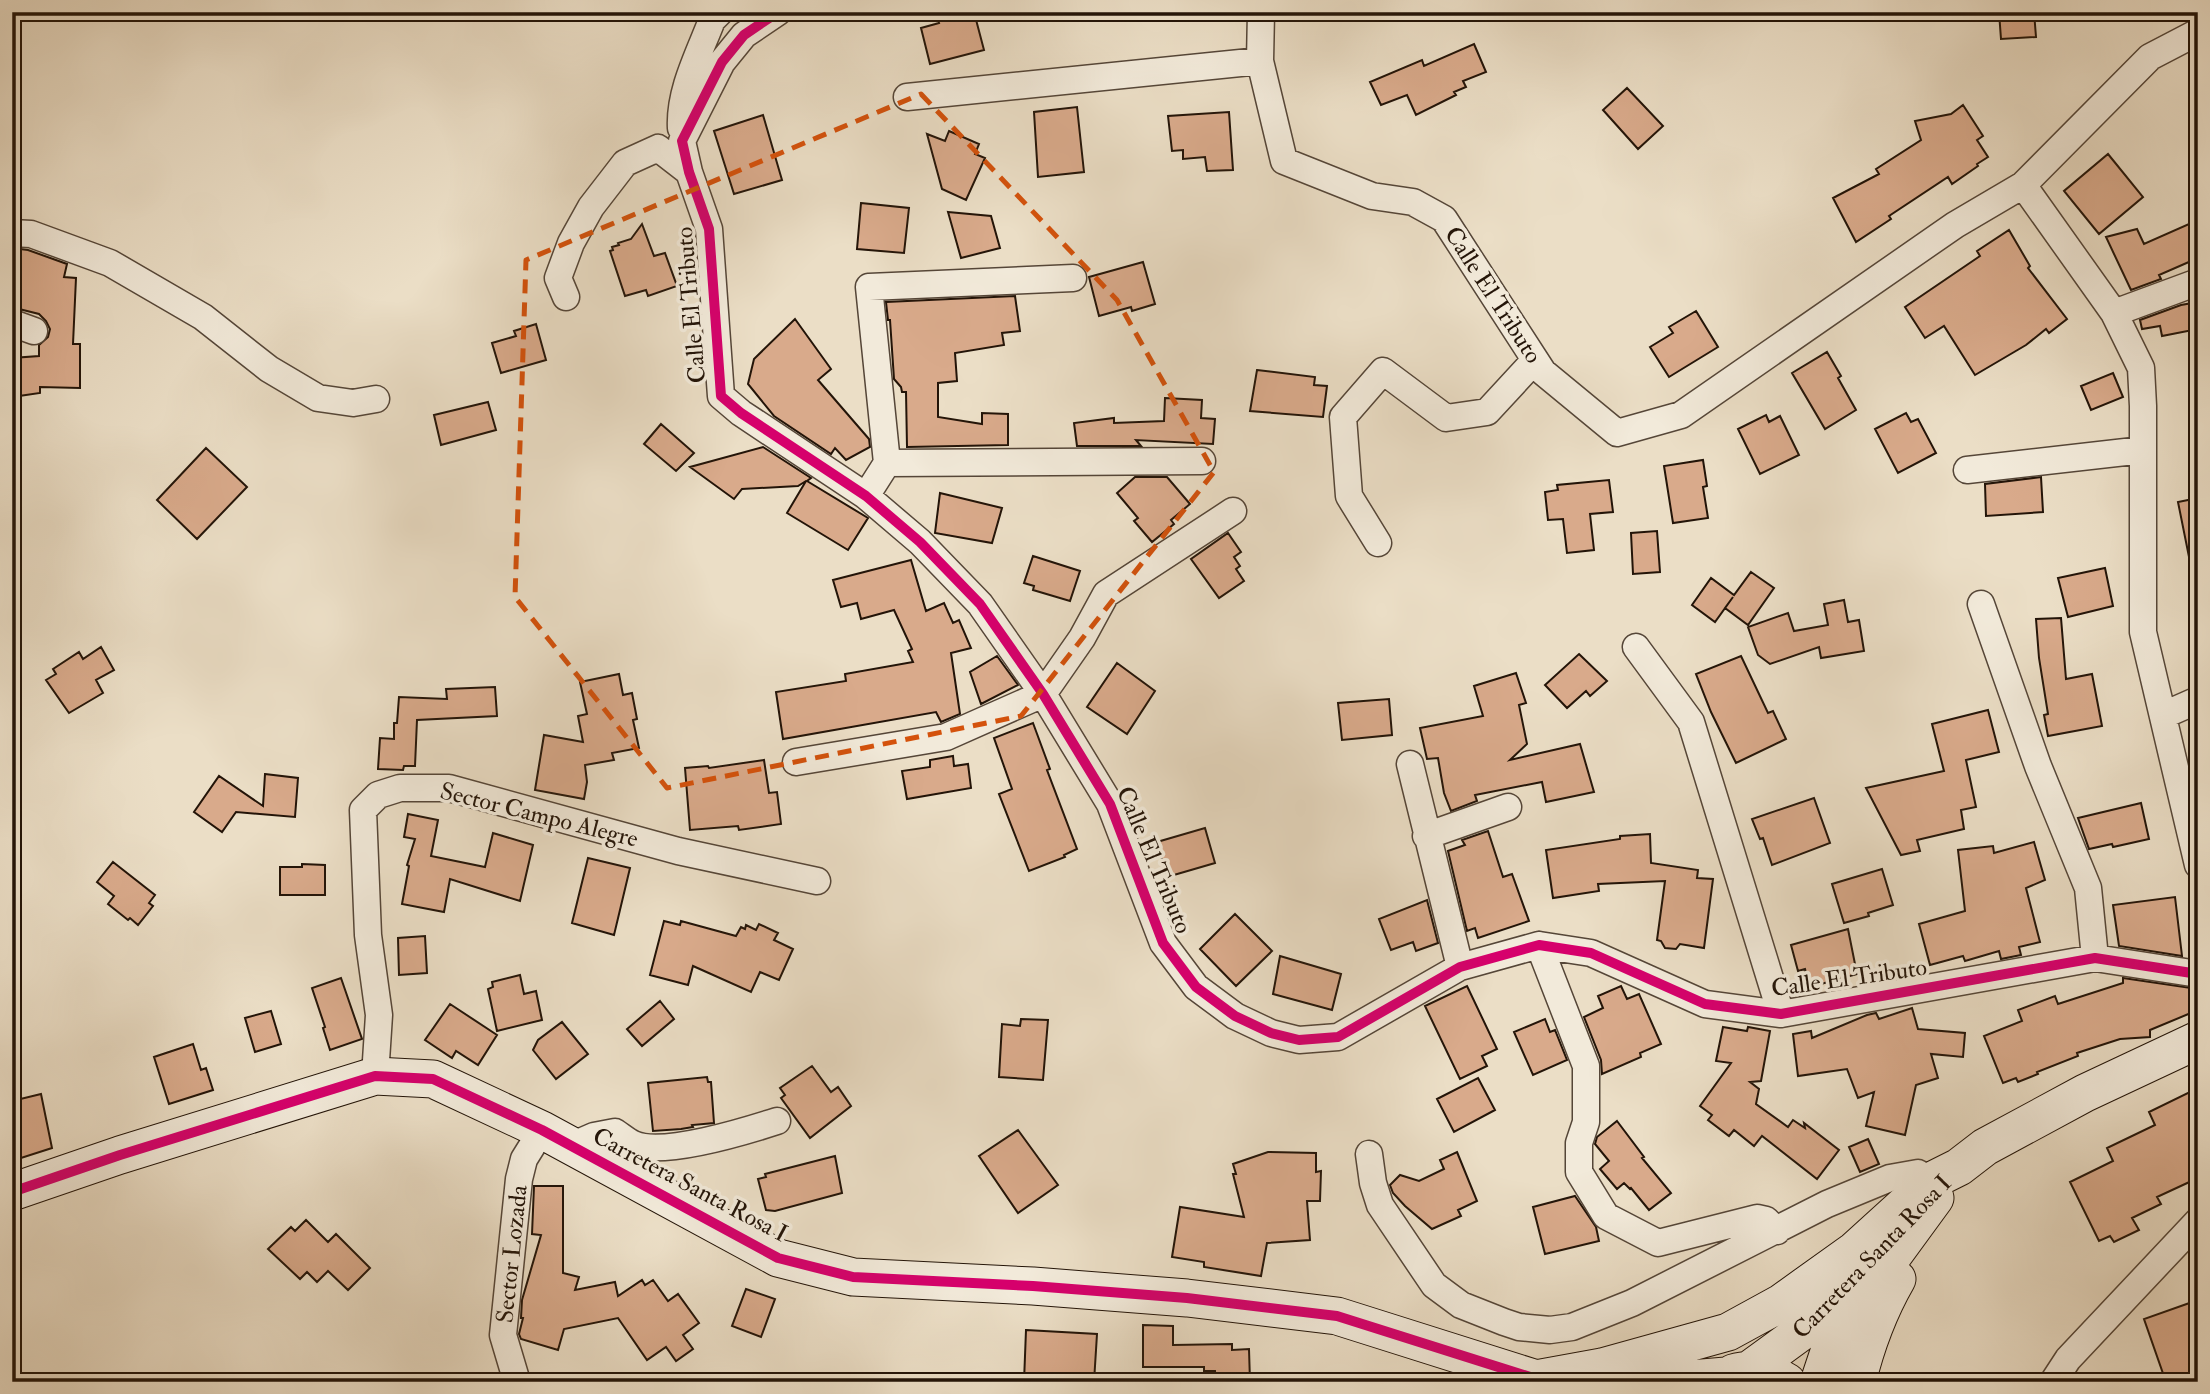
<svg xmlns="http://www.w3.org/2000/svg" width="2210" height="1394" font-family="'IM FELL Double Pica',serif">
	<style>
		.building { fill: #d9aa8b; stroke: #231408; stroke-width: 2 }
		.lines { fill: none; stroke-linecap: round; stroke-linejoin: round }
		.street-casing { stroke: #554638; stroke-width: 29 }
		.secondary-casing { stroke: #231408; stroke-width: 39 }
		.street { stroke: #f2eada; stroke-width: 26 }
		.secondary { stroke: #f2eada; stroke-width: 37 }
		.cycleway-casing { stroke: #f2eada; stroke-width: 15 }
		.cycleway { stroke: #d6006c; stroke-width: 10 }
		.marked { fill: none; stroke: #d4520c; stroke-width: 5; stroke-dasharray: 14 9; stroke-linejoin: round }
		.labels { text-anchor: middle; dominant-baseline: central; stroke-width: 7; stroke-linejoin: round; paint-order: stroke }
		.street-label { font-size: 24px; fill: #231408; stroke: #f2eada }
	</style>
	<rect width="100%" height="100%" fill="#ebdec6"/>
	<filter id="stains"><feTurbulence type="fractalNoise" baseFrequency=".00286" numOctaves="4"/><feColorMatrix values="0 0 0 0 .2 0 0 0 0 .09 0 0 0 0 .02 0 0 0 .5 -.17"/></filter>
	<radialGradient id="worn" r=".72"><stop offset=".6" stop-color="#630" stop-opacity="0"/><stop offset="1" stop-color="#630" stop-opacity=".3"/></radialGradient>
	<path class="building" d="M955,12H974L984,50L930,64L921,28L939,23L937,17Z
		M1999,12H2034L2036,37L2001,39Z
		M1474,44L1486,72L1463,81L1466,87L1454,92L1456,95L1416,115L1407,95L1381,105L1370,82L1422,60L1424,66Z
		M1627,88L1663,126L1638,149L1603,110Z
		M1963,105L1983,136L1977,140L1988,157L1977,164L1978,166L1952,184L1948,177L1889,216L1891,219L1856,242L1833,198L1879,174L1876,169L1921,140L1915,121L1951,114Z
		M1077,107L1084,172L1038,177L1034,112Z
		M1229,112L1233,170L1207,171L1205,157L1183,159V150L1172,151L1168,116Z
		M763,115L782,180L734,194L714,131Z
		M949,131L979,144L975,154L985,158L966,200L942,189L927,134L945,141Z
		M2108,154L2143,197L2099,234L2064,191Z
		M861,203L909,208L904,253L857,249Z
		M948,212L991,216L1000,248L961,258Z
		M2198,220V258L2159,275L2161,279L2131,290L2106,237L2137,229L2144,244Z
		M642,224L654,256L665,253L677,286L648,296L646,290L625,296L610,251L613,250L612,247L619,245L618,243L631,239Z
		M2009,230L2030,266L2028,268L2067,319L2049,333L2046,329L2026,345L1975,375L1944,326L1925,338L1905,307L1980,256L1977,251Z
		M20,249L28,250L67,264L64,277L76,278L73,344H80V388L40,387V393L12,397V358L39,356V345L48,337L50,329L46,321L39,314L15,308Z
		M1143,262L1155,304L1132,311L1131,307L1099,316L1089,277Z
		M1015,296L1020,331L1002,333L1004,345L955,353L957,381L938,383V417L982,424V413L1008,414V445L907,447L906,392H902L901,387L894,379L890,320H888L886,302Z
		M2198,302V329L2162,336L2160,326L2142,329L2140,320L2181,305Z
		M1696,311L1718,347L1669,377L1650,347L1673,333L1669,327Z
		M795,319L831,369L818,380L869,439L870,447L846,460L835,448L831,454L774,416L748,384L754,359Z
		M536,324L546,360L501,373L492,343L516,336L514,331Z
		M1827,352L1841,376L1838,378L1856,410L1825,429L1792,373Z
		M1257,370L1315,377L1314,385L1327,386L1323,417L1250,411Z
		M2113,373L2123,397L2091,410L2081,386Z
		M1165,398L1202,400L1201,418L1215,419L1213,444L1136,440L1141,446H1077L1074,423L1114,418V423L1164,421Z
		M488,402L496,430L441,445L434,415Z
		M1906,413L1911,422L1918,419L1936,453L1898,473L1875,429Z
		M1766,415L1769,422L1780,416L1799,455L1760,474L1738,429Z
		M661,424L694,453L676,471L644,444Z
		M763,447L811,478L807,481L868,518L848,550L787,513L806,481L798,486L742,489L734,499L690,467Z
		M206,448L247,487L197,539L157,500Z
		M1703,460L1707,486L1703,487L1708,518L1673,523L1664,466Z
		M1135,477H1167L1190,504L1171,520L1174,524L1152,542L1134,521L1138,518L1117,493Z
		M2041,477L2043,512L1986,516L1985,484Z
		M1609,480L1613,512L1590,514L1594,550L1567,553L1563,519L1548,520L1545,492L1558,490L1557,485Z
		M940,493L1002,508L992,543L935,533Z
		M2198,498V556L2189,557L2178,502Z
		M1657,531L1660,572L1633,574L1631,533Z
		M1228,533L1241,552L1234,557L1240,566L1236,569L1244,581L1219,598L1191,559Z
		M1033,556L1080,571L1070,601L1033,590L1034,586L1024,583Z
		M911,560L926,611L944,603L953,623L959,620L971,648L951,653L960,714L941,722L936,712L783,739L776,692L846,681L845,674L913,662L908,651L912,649L894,610L861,619L857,603L841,607L833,580Z
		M2105,568L2113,606L2068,617L2058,578Z
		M1751,572L1774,588L1748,625L1725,608L1733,597L1715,622L1692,605L1711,578L1734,595Z
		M1844,600L1848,622L1859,620L1864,651L1821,658L1819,647L1770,664L1758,655L1748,627L1788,613L1794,631L1828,625L1824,604Z
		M2061,618L2066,679L2092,674L2102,726L2048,736L2044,715L2048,714L2039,658L2036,619Z
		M101,647L114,670L96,680L103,693L69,713L46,680L56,674L53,669L79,652L83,659Z
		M1579,654L1607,681L1590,696L1586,691L1567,708L1545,685Z
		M997,656L1018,685L981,704L970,672Z
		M1741,656L1768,713L1773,711L1786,739L1736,763L1711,712L1696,674Z
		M1117,663L1155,691L1127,734L1087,707Z
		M1516,673L1526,703L1519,705L1527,744L1510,760L1580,744L1594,792L1546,802L1542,782L1475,795L1477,801L1451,811L1444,793L1438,758L1427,759L1420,728L1483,716L1474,686Z
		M619,674L623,695L632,693L637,719L633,720L639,748L612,753L614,760L585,765L587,782L584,799L535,790L544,735L583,742L578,716L587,714L580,682Z
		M495,687L497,716L417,720L415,766H404L403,770L378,769L380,738L394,739V723H397L399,697L447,699L446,689Z
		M1389,699L1392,735L1342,740L1338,703Z
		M1988,710L1999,752L1966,760L1976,807L1961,810L1964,829L1917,840L1920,851L1901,855L1866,788L1944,771L1932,724Z
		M1033,723L1050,769L1047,770L1077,849L1064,855L1065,857L1029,871L999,794L1012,789L994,738Z
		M953,756L954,766L968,764L971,788L907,799L902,771L930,767V760Z
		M764,760L769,793L777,792L781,824L739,830L738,826L690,830L685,768L708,766L709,768Z
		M265,774L298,778L295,817L236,812L222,832L194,812L219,776L263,806Z
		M1814,798L1830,843L1772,865L1763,838L1760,839L1752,819Z
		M2141,803L2149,839L2113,847L2112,844L2089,849L2078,818Z
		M408,814L438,820L431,856L485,867L493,833L533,845L520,901L450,879L444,912L402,904L409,866L407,865L415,839L404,837Z
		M1205,828L1215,863L1167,877L1157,842Z
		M1488,831L1503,877L1512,874L1529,921L1478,938L1475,928L1467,931L1448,851L1465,845L1462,840Z
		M1650,834L1651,863L1698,870L1697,878L1713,879L1704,948L1680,944L1676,949L1665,948L1661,941L1657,940L1665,881L1598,884L1599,891L1553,898L1546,850L1620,839V836Z
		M2034,842L2045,880L2026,888L2040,942L2019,947L2021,955L2001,959L1999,951L1965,961L1963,956L1930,965L1919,924L1965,911L1958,850L1993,846L1994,853Z
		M588,858L630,868L614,935L572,923Z
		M113,862L155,895L149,903L153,906L138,925L130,918L128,920L108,904L114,896L97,882Z
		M302,864L325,865V895H280V867H302Z
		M1882,869L1893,905L1868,913L1869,916L1844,923L1832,884Z
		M2175,897L2182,956L2119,946L2113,905Z
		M1427,900L1438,943L1416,951L1413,942L1391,950L1379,919Z
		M1235,914L1272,951L1236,986L1200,949Z
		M664,921L680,925L681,921L736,936L741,927L745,929L746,925L756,930L759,924L778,933L774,940L793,949L779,980L760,972L751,992L693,966L688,985L650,975Z
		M1848,929L1857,974L1810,987L1805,969L1798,971L1791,945Z
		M425,936L427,973L399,975L398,938Z
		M1280,956L1341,974L1332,1010L1273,994Z
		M520,975L524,994L536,991L542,1020L497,1031L488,989L493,987L492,982Z
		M341,978L362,1039L330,1050L323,1028L325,1027L312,988Z
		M2123,978L2198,989V1010L2150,1030V1037L2120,1039L2077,1053L2078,1056L2037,1072L2038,1074L2018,1082L2016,1078L2003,1083L1984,1036L2022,1021L2018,1010L2055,996L2058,1004L2123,983Z
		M1467,986L1497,1049L1482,1056L1487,1066L1460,1079L1425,1006Z
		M1621,986L1627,999L1639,994L1661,1044L1640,1053L1641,1057L1602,1074L1601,1060L1584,1017L1603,1008L1598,996Z
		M660,1001L674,1019L642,1046L627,1029Z
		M450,1004L497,1035L478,1065L456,1051L452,1058L425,1040Z
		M1912,1008L1918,1029L1965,1033L1963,1057L1931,1054L1938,1078L1916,1085L1905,1135L1866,1126L1874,1092L1858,1098L1847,1069L1798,1076L1793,1034L1811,1031L1812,1038L1867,1015L1876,1013L1879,1019Z
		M271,1011L281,1044L255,1052L245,1018Z
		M1021,1019L1048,1020L1043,1080L999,1077L1002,1024L1020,1026Z
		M1545,1019L1550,1032L1555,1030L1567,1060L1533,1075L1514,1032Z
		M562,1022L588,1054L556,1079L533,1050L538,1040Z
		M1723,1027L1747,1031L1748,1027L1770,1031L1761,1081L1750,1082L1759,1089L1756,1104L1788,1127L1793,1120L1805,1128L1804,1123L1839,1150L1817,1179L1762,1136L1754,1146L1734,1130L1729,1136L1708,1120L1712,1115L1700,1106L1731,1063L1716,1061Z
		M193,1044L201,1070L206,1068L213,1090L169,1104L154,1057Z
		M812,1066L831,1092L838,1087L851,1106L810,1138L781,1098L785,1095L780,1088Z
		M707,1077L708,1082H711L714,1123L692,1125L693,1127L681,1129L653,1131L648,1083Z
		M1478,1078L1495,1110L1454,1132L1437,1099Z
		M2198,1088V1178L2157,1197L2161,1204L2132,1218L2139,1230L2114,1242L2110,1236L2099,1241L2070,1182L2113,1161L2107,1148L2155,1125L2149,1112Z
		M41,1094L52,1148L21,1158L12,1126V1101Z
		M1617,1121L1644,1157L1642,1158L1671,1193L1649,1210L1631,1188L1630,1189L1624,1183L1617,1189L1600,1169L1609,1161L1595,1144L1597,1137Z
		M1018,1130L1058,1185L1018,1213L979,1156Z
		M1868,1139L1879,1164L1860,1172L1849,1147Z
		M1268,1152L1316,1153V1172L1321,1171L1320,1201H1307L1310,1240L1267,1243L1261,1276L1204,1267V1262L1172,1257L1180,1207L1244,1217L1233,1174H1236L1233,1164Z
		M1457,1152L1477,1201L1458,1210L1461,1216L1432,1229L1405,1206L1393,1193L1390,1185L1400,1175L1419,1181L1444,1169L1440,1160Z
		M835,1156L842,1193L775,1211L766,1210L758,1179L766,1177L765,1174Z
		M534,1186H563V1273L579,1277L575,1290L615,1282L618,1296L642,1280L645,1285L653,1280L668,1301L678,1294L699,1323L683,1335L693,1349L676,1361L666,1347L647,1360L618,1318L564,1329L558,1350L521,1339L519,1334L523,1318H521L522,1300L541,1235L532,1234Z
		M1575,1196L1596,1227L1599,1241L1545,1254L1533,1207Z
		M306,1220L328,1242L336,1234L370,1268L348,1290L328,1271L317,1282L307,1272L300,1279L268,1249L291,1227L295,1231Z
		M746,1289L775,1299L761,1337L732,1326Z
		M2198,1300V1382H2166L2144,1319Z
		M1143,1325L1173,1326V1345L1232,1344V1350L1249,1349L1250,1382H1216L1215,1371H1204V1367H1143Z
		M1026,1330L1097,1334L1094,1382H1024Z"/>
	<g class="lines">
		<defs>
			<path id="street" d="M778,12L744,35L722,62L682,141L689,172L709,229L721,396L741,413L866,496L920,542L980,604L1043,694L1110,804L1163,943L1196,987L1235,1016L1271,1033L1299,1040L1338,1037L1460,967L1539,945L1591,953L1705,1004L1781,1014L2095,958L2198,974
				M1261,12L1260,61L1284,161L1372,196L1413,202L1444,219L1543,372L1617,433L1681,415L1955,225L2023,185
				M2198,32L2150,57L2023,185L2114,313L2141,368L2143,406V632L2198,865
				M907,97L1260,61
				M681,128C679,91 699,54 712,20L720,12
				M12,233L31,234L110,263L203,317L269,369L318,398L353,403L376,399
				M566,297L558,278L571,243L591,207L625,163L658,148L689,172
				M2114,313L2198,282
				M12,323L34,331
				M887,463L1202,461
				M1967,470L2143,450
				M866,496L887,463L869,287L1073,278
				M1378,543L1349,496L1343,417L1383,371L1446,418L1487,412L1535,360
				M1981,604L2038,766L2088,888L2095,958
				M1636,647L1691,722L1781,1014
				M2164,715L2198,700
				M796,762L946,737L1043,694L1082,638L1106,594L1233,511
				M1410,764L1460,967
				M1426,836L1508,807
				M1539,945L1586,1066V1122L1579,1143V1172L1606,1216L1658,1243L1757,1218L1766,1220L1777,1231
				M375,1076L379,1015L368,935L363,810L378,795L400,788H449L678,851L817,881
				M571,1146L594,1136L615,1132C621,1136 627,1141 633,1144C663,1157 746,1131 777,1121
				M1369,1154L1373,1183L1380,1205L1434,1285L1461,1305L1504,1322L1519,1327L1550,1330L1572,1327L1632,1303L1827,1204L1890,1178L1918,1173L1931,1181
				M517,1382L503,1335L519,1179L524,1159L542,1130
				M2053,1382L2068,1359L2198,1221"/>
			<path id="secondary" d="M12,1192L120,1155L375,1076L433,1079L542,1130L778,1258L853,1277L1033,1286L1187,1298L1337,1316L1546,1382
				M1749,1370L1816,1321L1879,1252
				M1733,1373C1752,1367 1770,1371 1787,1382
				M1536,1379L1602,1367L1728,1332L1781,1303L1855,1250L1931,1181L1959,1167L1985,1147L2085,1093L2198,1040
				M1604,1380L1691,1379L1726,1376
				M1819,1382L1830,1349L1843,1324L1935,1198
				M1857,1382C1866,1345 1878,1312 1897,1279"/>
		</defs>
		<use href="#street" class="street-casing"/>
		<use href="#secondary" class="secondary-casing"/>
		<use href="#street" class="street"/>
		<use href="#secondary" class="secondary"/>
		<defs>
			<path id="cycleway" d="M778,12L744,35L722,62L682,141L689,172L709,229L721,396L741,413L866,496L920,542L980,604L1043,694L1110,804L1163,943L1196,987L1235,1016L1271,1033L1299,1040L1338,1037L1460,967L1539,945L1591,953L1705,1004L1781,1014L2095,958L2198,974
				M12,1192L120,1155L375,1076L433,1079L542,1130L778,1258L853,1277L1033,1286L1187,1298L1337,1316L1546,1382"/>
		</defs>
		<use href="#cycleway" class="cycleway-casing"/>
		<use href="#cycleway" class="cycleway"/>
	</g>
	<path class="marked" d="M921,94L1117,300L1214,472L1021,716L667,788L515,597L526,260Z"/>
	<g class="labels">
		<g class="street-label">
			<text transform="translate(1493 295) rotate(57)">Calle El Tributo</text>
			<text transform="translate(691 305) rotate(-95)">Calle El Tributo</text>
			<text transform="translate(539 815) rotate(14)">Sector Campo Alegre</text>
			<text transform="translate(1154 860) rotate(67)">Calle El Tributo</text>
			<text transform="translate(1849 978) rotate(-8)">Calle El Tributo</text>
			<text transform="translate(690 1185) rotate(28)">Carretera Santa Rosa I</text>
			<text transform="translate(512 1254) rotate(-84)">Sector Lozada</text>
			<text transform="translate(1872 1257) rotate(-46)">Carretera Santa Rosa I</text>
		</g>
	</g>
	<rect width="2210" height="1394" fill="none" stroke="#ebdec6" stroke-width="42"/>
	<rect x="14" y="14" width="2182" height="1366" fill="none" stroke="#231408" stroke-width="3.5"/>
	<rect x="21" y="21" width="2168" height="1352" fill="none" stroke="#231408" stroke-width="2"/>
	<rect width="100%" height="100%" filter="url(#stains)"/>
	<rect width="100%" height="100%" fill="url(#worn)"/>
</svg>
